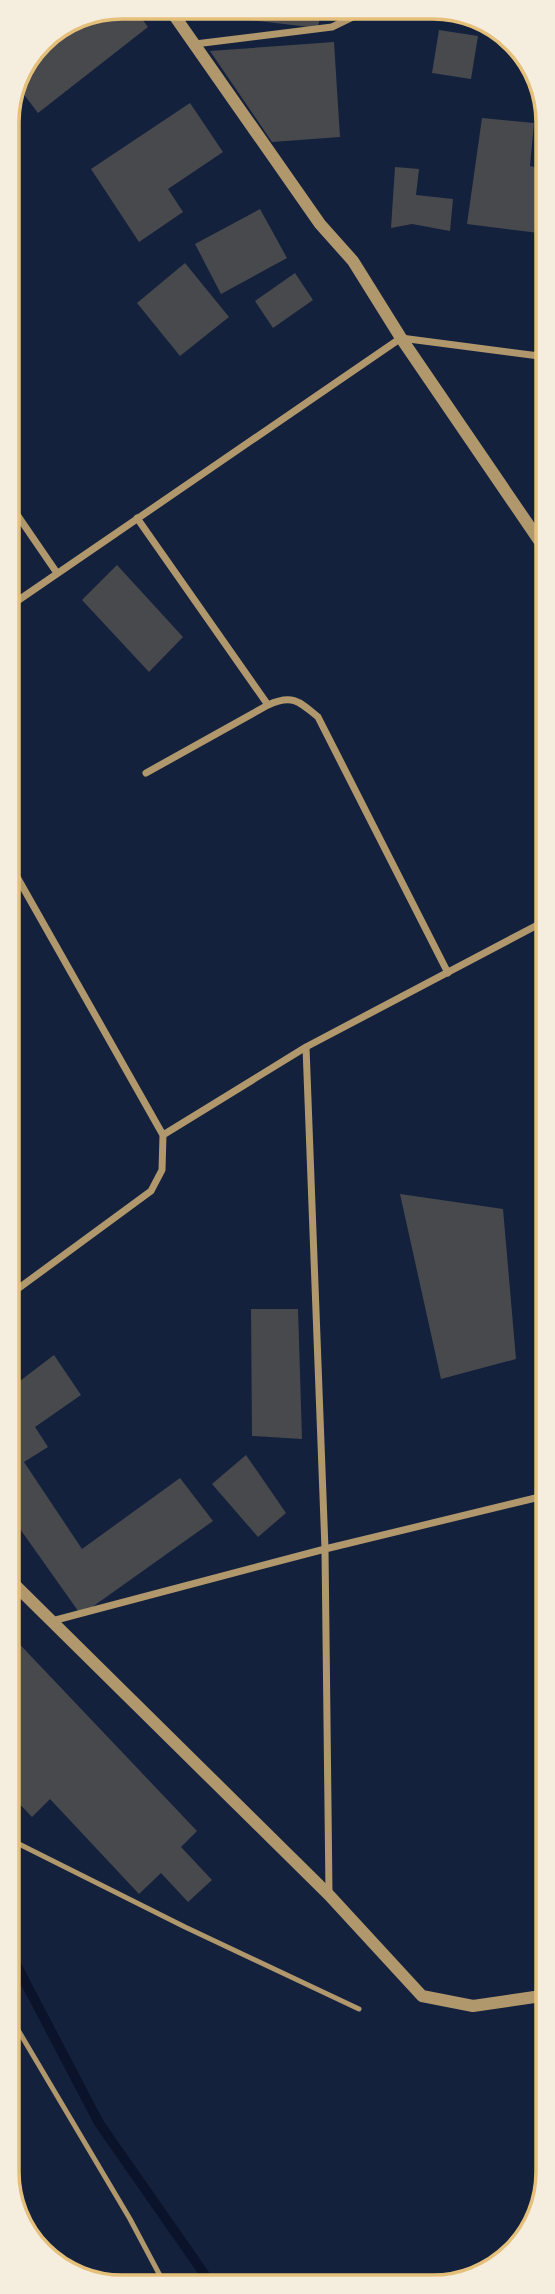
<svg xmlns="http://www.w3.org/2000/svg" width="555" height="2294" font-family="'Alegreya Sans',sans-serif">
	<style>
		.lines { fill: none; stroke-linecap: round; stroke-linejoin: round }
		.stream { stroke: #0b132b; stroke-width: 10 }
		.building { fill: #48494c }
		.service { stroke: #b1986c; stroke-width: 5 }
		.minor { stroke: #b1986c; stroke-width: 7 }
		.tertiary { stroke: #b1986c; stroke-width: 12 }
		.rim { fill: none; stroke: #e5c07b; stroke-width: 3.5 }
	</style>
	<rect width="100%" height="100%" fill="#14213d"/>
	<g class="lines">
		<path class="stream" d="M8,1949L99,2123L212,2285"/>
	</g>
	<path class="building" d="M123,7H133L148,27L38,113L19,88L41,41Z
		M251,8L321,9L318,28L250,20Z
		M439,30L478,36L471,79L432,73Z
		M334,42L340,137L272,142L210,51Z
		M190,103L223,152L168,189L183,212L139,242L91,169Z
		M482,118L534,123L530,166L547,170V234L467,224Z
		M395,167L419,169L416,195L453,199L450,231L412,224L391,228Z
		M260,209L287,258L221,294L195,244Z
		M185,263L229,317L180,356L137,303Z
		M295,273L313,300L273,328L255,301Z
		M117,565L183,637L149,672L82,600Z
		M400,1194L503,1209L516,1359L441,1379Z
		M251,1309H298L302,1439L252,1436Z
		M54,1355L81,1395L35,1427L48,1447L24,1462L82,1549L180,1478L213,1521L81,1615L8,1512V1390Z
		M246,1455L286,1513L258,1537L212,1484Z
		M8,1632L197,1831L181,1847L212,1880L188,1902L161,1873L139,1894L50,1799L32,1817L8,1792Z"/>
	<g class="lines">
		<path class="service" d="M8,1835L17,1843L185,1927L359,2009
			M8,2013L130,2219L165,2285"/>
		<path class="minor" d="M195,44L332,27L367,10
			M7,500L57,573
			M137,518L268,705C292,694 299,701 318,717L448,973
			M7,608L401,338L547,357
			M146,773L268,705
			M8,861L163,1135
			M306,1047L325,1549L329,1893
			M163,1135L306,1047L547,920
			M8,1296L151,1191L162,1170L163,1135
			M52,1621L325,1549L548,1495"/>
		<path class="tertiary" d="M169,8L320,224L353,261L401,338L547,552
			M8,1578L329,1895L422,1996L473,2006L548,1995"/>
	</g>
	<path d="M0 0H555V2294H0ZM122 19H433A103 103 0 0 1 536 122V2172A103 103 0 0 1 433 2275H122A103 103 0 0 1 19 2172V122A103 103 0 0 1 122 19Z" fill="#f5edde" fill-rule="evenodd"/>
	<path class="rim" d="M122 19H433A103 103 0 0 1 536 122V2172A103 103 0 0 1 433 2275H122A103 103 0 0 1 19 2172V122A103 103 0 0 1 122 19Z"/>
</svg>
